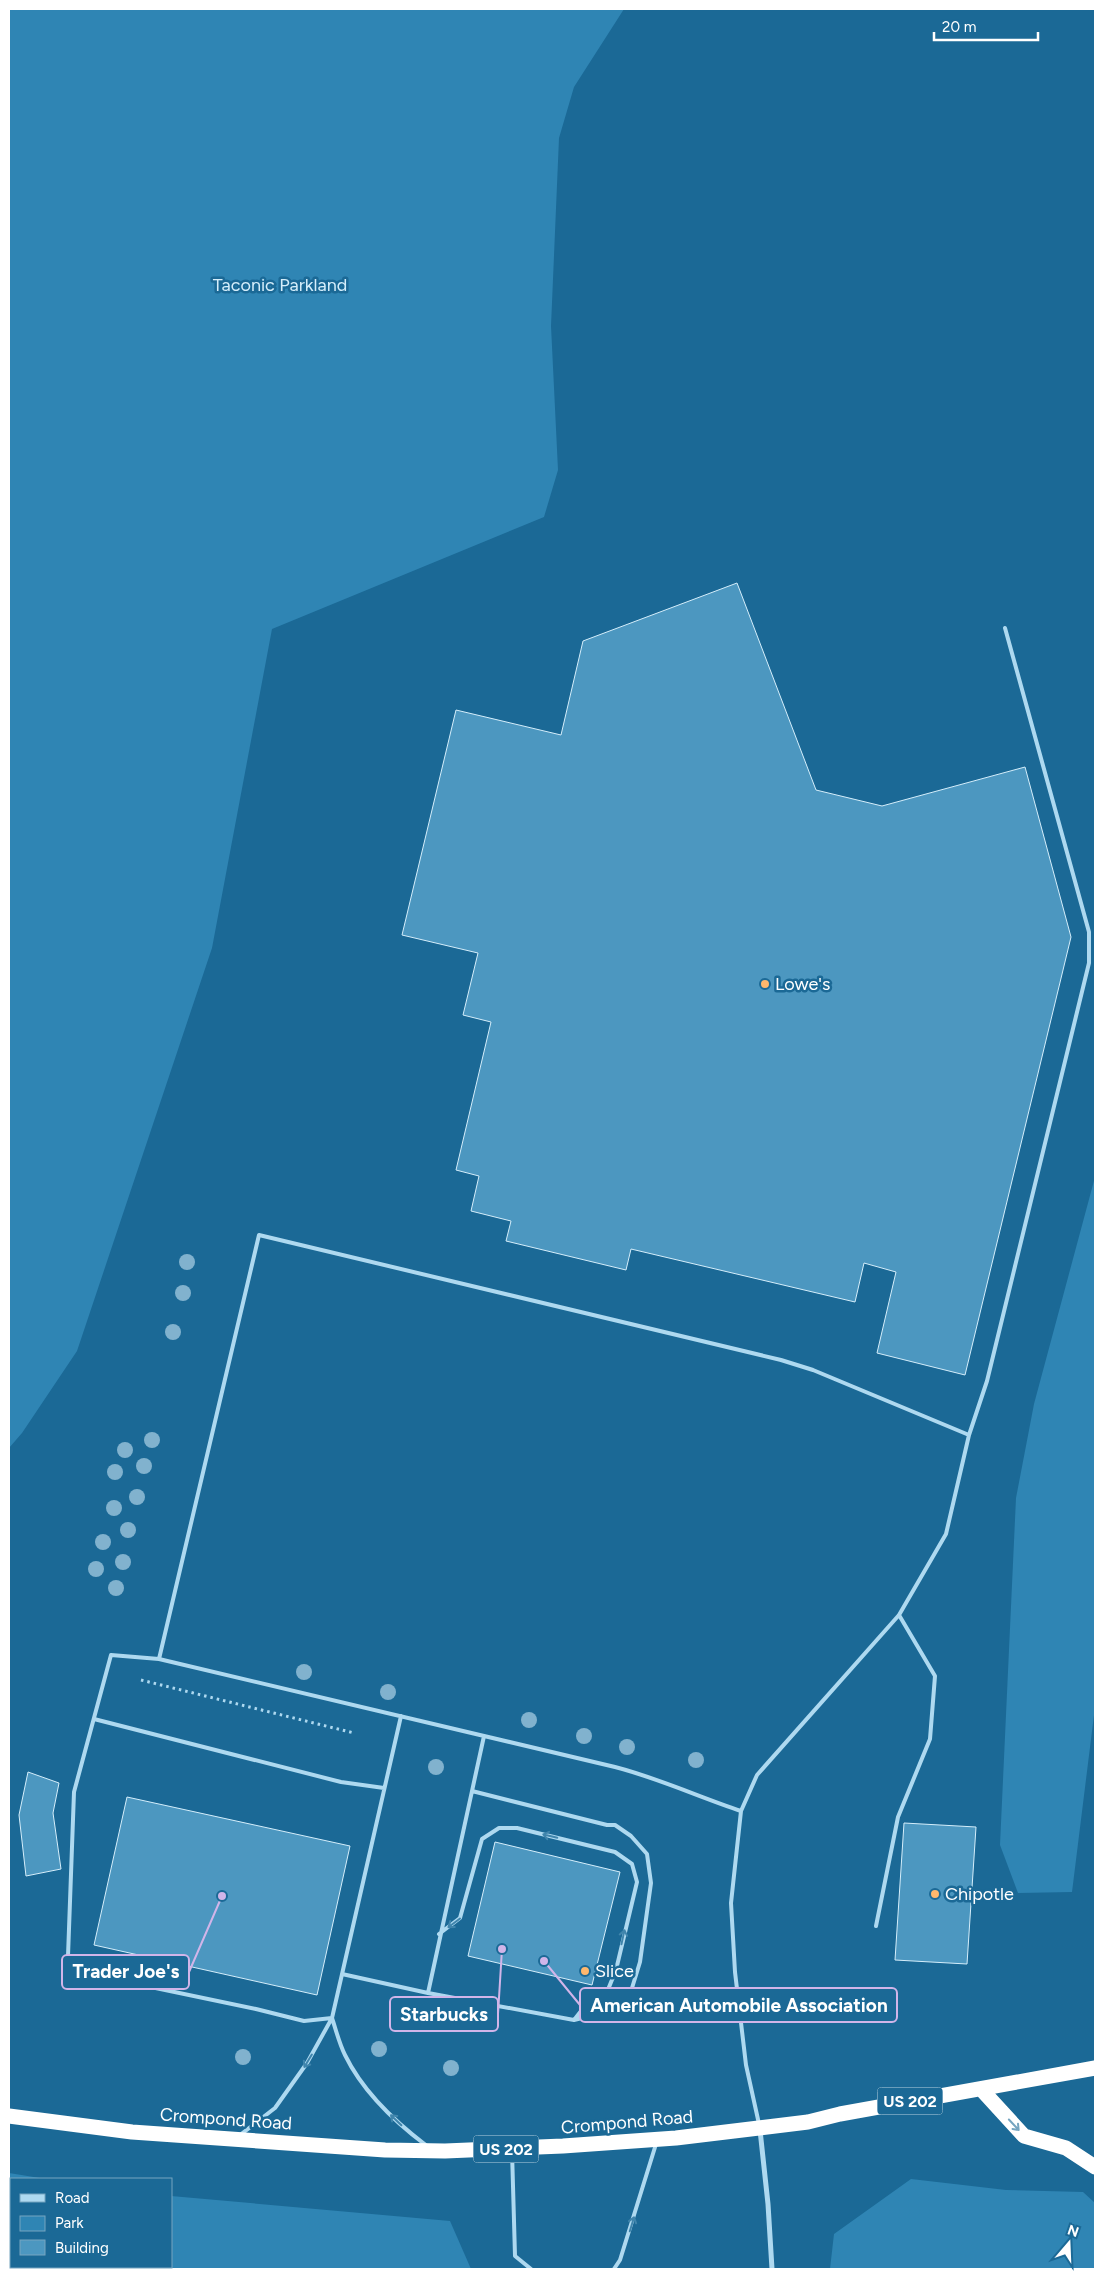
<svg xmlns="http://www.w3.org/2000/svg" width="1104" height="2278" font-family="Figtree,sans-serif">
	<style>
		.green { fill: #2f85b4 }
		.building { fill: #4c97c0; stroke: #d5eefb }
		.lines { fill: none; stroke-linecap: round; stroke-linejoin: round }
		.path { stroke: #aed9f0; stroke-width: 3; stroke-dasharray: 2.5 4; stroke-linecap: butt }
		.lane { stroke: #aed9f0; stroke-width: 4 }
		.street { stroke: #aed9f0; stroke-width: 5 }
		.highway { stroke: #fff; stroke-width: 15 }
		.tree { fill: #81b2ce }
		.oneway { stroke: #4085ac }
		.oneway2 { stroke: #76a5c0 }
		.poi-dot { fill: #ffb86d; stroke: #1b6996; stroke-width: 2 }
		.labels { text-anchor: middle; dominant-baseline: central; stroke-width: 5; stroke-linejoin: round; paint-order: stroke }
		.shield { fill: #1b6996; stroke: #bbd2e0; stroke-width: 1 }
		.shield-label { font-size: 16px; font-weight: bold; fill: #fff }
		.park-label { font-size: 18px; fill: #d5eefb; stroke: #1b6996 }
		.poi-label { font-size: 18px; fill: #fff; stroke: #1b6996; text-anchor: start }
		.street-label { font-size: 18px; fill: #fff; stroke: #1b6996 }
		.leader { fill: none; stroke: #d1b5e9; stroke-width: 2 }
		.callout-dot { fill: #d1b5e9; stroke: #1b6996; stroke-width: 2 }
		.callout { fill: #1b6996; stroke: #d1b5e9; stroke-width: 2 }
		.callout-label { font-size: 19px; text-anchor: middle; font-weight: bold; fill: #fff }
	</style>
	<rect width="100%" height="100%" fill="#1b6996"/>
	<path class="green" d="M9,9H624L574,87L559,138L551,326L558,470L544,517L272,629L212,948L77,1351L22,1433L9,1448Z
		M1095,1177V1707L1072,1892L1018,1893L1000,1845L1016,1498L1034,1404Z
		M9,2173L46,2179H11V2267H171V2196L450,2221L471,2269H9Z
		M911,2179L1006,2190L1083,2192L1095,2203V2269H830L834,2234Z"/>
	<path class="building" d="M737,583L816,790L882,806L1025,767L1071,937L965,1375L877,1353L896,1272L864,1263L855,1302L631,1249L626,1270L506,1241L511,1221L471,1211L479,1176L456,1170L491,1022L463,1015L478,953L402,935L456,710L561,735L583,641Z
		M28,1772L59,1783L53,1813L61,1869L26,1876L19,1815Z
		M127,1797L350,1846L317,1995L94,1945Z
		M904,1823L976,1827L967,1964L895,1960Z
		M495,1842L620,1872L592,1985L468,1956Z"/>
	<g class="lines">
		<path class="path" d="M141,1680L354,1733"/>
		<path class="lane" d="M159,1659L259,1235L781,1360L813,1370L969,1435
			M94,1719L341,1782L384,1788
			M472,1791L607,1825H615L631,1836L647,1854L651,1883L640,1962L632,1988L618,2005L598,2014L574,2020L428,1993L484,1736
			M876,1926L898,1817L930,1739L935,1676L899,1615
			M439,1934L460,1918L482,1839L499,1828H517L615,1852L632,1864L637,1882L616,1970L607,1992L585,2006L574,2020
			M342,1974L428,1993
			M332,2018L304,2021L256,2009L122,1981L68,1956L74,1792L111,1655L159,1659L615,1767C658,1778 699,1797 741,1811
			M332,2018C336,2030 339,2043 345,2055C363,2092 395,2122 427,2146
			M759,2124L746,2065L735,1972L731,1903L741,1811L757,1775L899,1615L946,1534L969,1435L987,1381L1089,963V932L1005,628
			M240,2135L275,2108L307,2063L332,2018L401,1716
			M512,2151L515,2256L531,2269
			M614,2269L620,2260L656,2144"/>
		<path class="street" d="M760,2130L768,2204L772,2269"/>
		<path class="highway" d="M981,2089L1024,2136L1066,2148L1095,2167
			M9,2116L132,2132L385,2150L445,2151L563,2146L676,2138L808,2122L840,2114L1095,2068"/>
	</g>
	<g class="tree">
		<circle cx="187" cy="1262" r="8"/>
		<circle cx="183" cy="1293" r="8"/>
		<circle cx="173" cy="1332" r="8"/>
		<circle cx="152" cy="1440" r="8"/>
		<circle cx="125" cy="1450" r="8"/>
		<circle cx="144" cy="1466" r="8"/>
		<circle cx="115" cy="1472" r="8"/>
		<circle cx="137" cy="1497" r="8"/>
		<circle cx="114" cy="1508" r="8"/>
		<circle cx="128" cy="1530" r="8"/>
		<circle cx="103" cy="1542" r="8"/>
		<circle cx="123" cy="1562" r="8"/>
		<circle cx="96" cy="1569" r="8"/>
		<circle cx="116" cy="1588" r="8"/>
		<circle cx="304" cy="1672" r="8"/>
		<circle cx="388" cy="1692" r="8"/>
		<circle cx="529" cy="1720" r="8"/>
		<circle cx="584" cy="1736" r="8"/>
		<circle cx="627" cy="1747" r="8"/>
		<circle cx="696" cy="1760" r="8"/>
		<circle cx="436" cy="1767" r="8"/>
		<circle cx="379" cy="2049" r="8"/>
		<circle cx="243" cy="2057" r="8"/>
		<circle cx="451" cy="2068" r="8"/>
	</g>
	<defs><path id="oneway-shaft" d="M-6 0H5M1.5-3L5.5 0L1.5 3" fill="none" stroke-width="1.6" stroke-linecap="round" stroke-linejoin="round" transform="scale(1.25)"/></defs>
	<g class="oneway">
		<use href="#oneway-shaft" transform="translate(550 1836) rotate(-166)"/>
		<use href="#oneway-shaft" transform="translate(454 1923) rotate(143)"/>
		<use href="#oneway-shaft" transform="translate(623 1937) rotate(-78)"/>
		<use href="#oneway-shaft" transform="translate(308 2061) rotate(121)"/>
		<use href="#oneway-shaft" transform="translate(396 2120) rotate(-136)"/>
		<use href="#oneway-shaft" transform="translate(632 2224) rotate(-73)"/>
	</g>
	<use class="oneway2" href="#oneway-shaft" transform="translate(1014 2125) rotate(47)"/>
	<g class="poi-dot">
		<circle cx="765" cy="984" r="5"/>
		<circle cx="935" cy="1894" r="5"/>
		<circle cx="585" cy="1971" r="5"/>
	</g>
	<g class="labels">
		<g class="shield">
			<rect x="877.5" y="2087.5" width="65" height="27" rx="4"/>
			<rect x="473.5" y="2135.5" width="65" height="27" rx="4"/>
		</g>
		<g class="shield-label">
			<text x="910" y="2101">US 202</text>
			<text x="506" y="2149">US 202</text>
		</g>
		<g class="park-label">
			<text x="280" y="285">Taconic Parkland</text>
		</g>
		<g class="poi-label">
			<text x="775" y="984">Lowe's</text>
			<text x="945" y="1894">Chipotle</text>
			<text x="595" y="1971">Slice</text>
		</g>
		<g class="street-label">
			<text transform="translate(226 2119) rotate(4)">Crompond Road</text>
			<text transform="translate(627 2122) rotate(-5)">Crompond Road</text>
		</g>
	</g>
	<path class="leader" d="M222 1896L189 1972M544 1961L580 2005M502 1949L498 2014"/>
	<g class="callout-dot">
		<circle cx="222" cy="1896" r="5"/>
		<circle cx="544" cy="1961" r="5"/>
		<circle cx="502" cy="1949" r="5"/>
	</g>
	<g class="callout">
		<rect x="62" y="1955" width="127" height="34" rx="5"/>
		<rect x="580" y="1988" width="317" height="34" rx="5"/>
		<rect x="390" y="1997" width="108" height="34" rx="5"/>
	</g>
	<g class="callout-label">
		<text x="126" y="1978">Trader Joe's</text>
		<text x="739" y="2012">American Automobile Association</text>
		<text x="444" y="2021">Starbucks</text>
	</g>
	<rect width="1104" height="2278" fill="none" stroke="#ffffff" stroke-width="20"/>
	<rect x="10" y="2178" width="162" height="90" fill="#1b6996" stroke="#76a5c0"/>
	<rect x="20" y="2194" width="25" height="8" fill="#aed9f0" stroke="#76a5c0"/>
	<text x="55" y="2203" font-size="15" fill="#ffffff">Road</text>
	<rect x="20" y="2216" width="25" height="15" fill="#2f85b4" stroke="#76a5c0"/>
	<text x="55" y="2228" font-size="15" fill="#ffffff">Park</text>
	<rect x="20" y="2240" width="25" height="15" fill="#4c97c0" stroke="#76a5c0"/>
	<text x="55" y="2253" font-size="15" fill="#ffffff">Building</text>
	<g transform="translate(1069 2243) rotate(19)" stroke="#1b6996" stroke-width="4" paint-order="stroke">
	<path d="M0-4L9 19L0 12L-9 19Z" fill="#ffffff"/>
	<text y="-8" font-size="14" font-weight="bold" text-anchor="middle" fill="#ffffff">N</text>
	</g>
	<path d="M934 32v8h104v-8" fill="none" stroke="#ffffff" stroke-width="2.5"/>
	<text x="942" y="32" font-size="15" fill="#ffffff" stroke="#1b6996" stroke-width="4" paint-order="stroke">20 m</text>
</svg>
